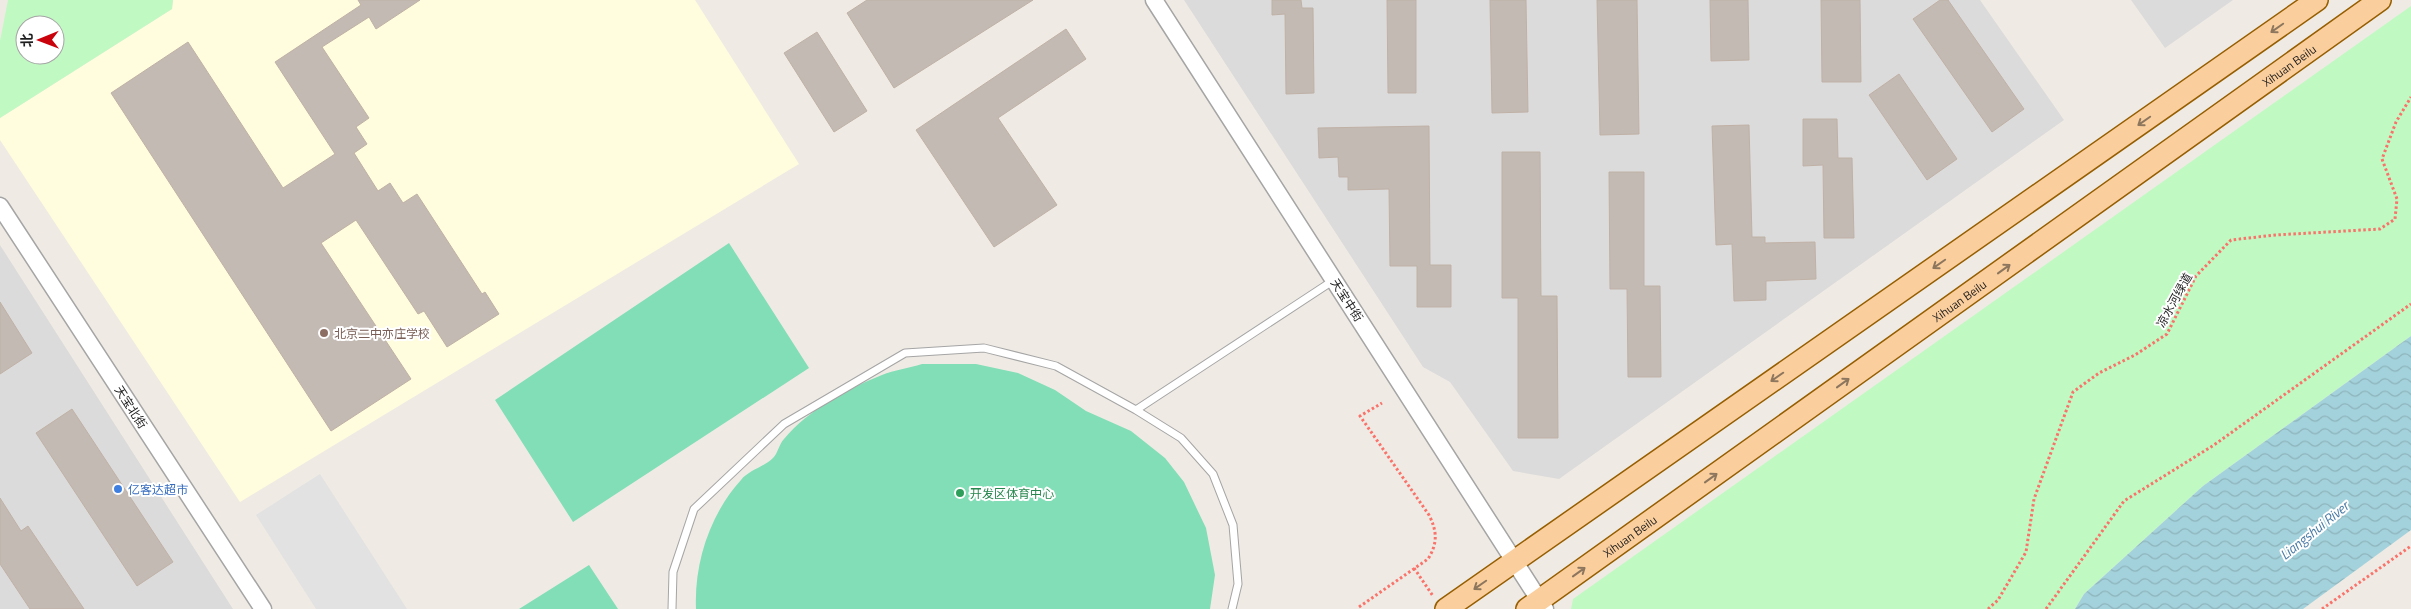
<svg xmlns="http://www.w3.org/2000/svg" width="2411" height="609" font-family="'Titillium Web','Noto Sans SC',sans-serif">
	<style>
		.residential { fill: #dcdbdb }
		.education { fill: #fffddd }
		.park { fill: #c1f9c3; fill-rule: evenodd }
		.pitch { fill: #82deb6 }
		.parking { fill: #e2e2e2 }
		.water { fill: url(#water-waves) }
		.building { fill: #c3bab3; stroke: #c0b1a6 }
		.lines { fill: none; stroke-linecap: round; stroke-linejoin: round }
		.service-casing { stroke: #a5a5a5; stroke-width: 9 }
		.tertiary-casing { stroke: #a5a5a5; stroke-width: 19 }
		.primary-casing { stroke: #965e01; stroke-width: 24 }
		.path { stroke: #f9736b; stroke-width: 3; stroke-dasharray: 2.5 2.5; stroke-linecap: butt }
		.service { stroke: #fff; stroke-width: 7 }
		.tertiary { stroke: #fff; stroke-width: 16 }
		.primary { stroke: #fbce9d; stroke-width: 21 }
		.oneway { stroke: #8c765e }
		.education-dot { fill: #8d6e63; stroke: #fff; stroke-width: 2 }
		.shop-dot { fill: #3f7fe0; stroke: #fff; stroke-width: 2 }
		.leisure-dot { fill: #2e9e5b; stroke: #fff; stroke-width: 2 }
		.labels { text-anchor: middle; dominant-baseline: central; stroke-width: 4; stroke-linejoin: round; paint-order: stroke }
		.street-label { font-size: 12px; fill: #1e1e1e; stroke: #fff }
		.education-label { font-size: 12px; fill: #785e54; stroke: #fff; text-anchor: start }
		.shop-label { font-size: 12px; fill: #366cbe; stroke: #fff; text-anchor: start }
		.leisure-label { font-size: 12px; fill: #27864d; stroke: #fff; text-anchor: start }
		.water-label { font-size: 14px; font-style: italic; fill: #487aa5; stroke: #fff }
	</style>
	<defs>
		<pattern id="water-waves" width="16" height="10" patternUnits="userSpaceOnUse" patternTransform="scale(1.25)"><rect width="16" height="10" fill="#a4d2dc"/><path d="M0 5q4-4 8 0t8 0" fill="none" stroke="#8db4bc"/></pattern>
	</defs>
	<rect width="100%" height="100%" fill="#efebe4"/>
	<path class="residential" d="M1184,0H1980L2064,120L1559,479L1513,471L1450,382L1423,367Z
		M2131,0H2233L2165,48Z
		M0,245L233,609H0Z"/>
	<path class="education" d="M173,0H695L799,164L240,502L0,140V118L172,9Z"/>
	<path class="park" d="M8,0H173L172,9L0,118V41ZM25,25H55V55H25Z
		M2411,6V336L2203,486L2084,594L2075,609H1571L1573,599Z"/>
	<path class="pitch" d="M729,243L809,368L573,522L495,400Z
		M922,364H976L1018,373L1055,390L1086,411L1131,431L1165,458L1184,482L1206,528L1215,575L1210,609H696C694,563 710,514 741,480C749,470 764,467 773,458C778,453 779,444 784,439C808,410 847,389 882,375C894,370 909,368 922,364Z
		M589,565L618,609H519Z"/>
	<path class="parking" d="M320,474L407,609H316L256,515Z"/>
	<path class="water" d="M2411,336V530L2303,609H2075L2084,594L2203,486Z"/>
	<path class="building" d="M358,0H420L376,29L369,17L322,47L369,118L356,127L367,144L354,153L378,191L390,183L403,203L417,194L482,294L485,292L499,314L447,347L424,311L418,314L356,220L321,243L411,379L331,431L111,93L188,42L283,188L335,154L275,62L361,5Z
		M867,0H1033L894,88L847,13Z
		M1272,0H1301L1302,8H1313L1314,93L1286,94L1285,14L1272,15Z
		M1387,0H1416V93H1388Z
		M1490,0H1526L1528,112L1492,113Z
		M1597,0H1637L1639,134L1600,135Z
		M1710,0H1748L1749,60L1711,61Z
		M1821,0H1860L1861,82H1822Z
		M1940,0H1948L2024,109L1992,132L1913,19Z
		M1066,29L1086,59L998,118L1057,205L994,247L916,130Z
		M817,32L867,111L834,132L784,53Z
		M1899,74L1957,159L1927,180L1869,95Z
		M1803,119H1837L1838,158H1852L1854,238H1824L1823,165L1803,166Z
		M1749,125L1752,237H1765V243L1815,242L1816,279L1766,281V300L1734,301L1732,244L1716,245L1712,126Z
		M1429,126L1430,265H1451V307H1417V266H1390L1389,189L1348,190V177H1339L1338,157L1319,158L1318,128Z
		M1502,152H1540L1541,296H1557L1558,438H1518V298H1502Z
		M1609,172H1644V286H1660L1661,377H1628L1627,289H1610Z
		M0,302L32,353L0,374Z
		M72,409L173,562L137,586L36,433Z
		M0,498L21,531L28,526L84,609H30L0,564Z"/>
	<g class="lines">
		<defs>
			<path id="service" d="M1136,410L1181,438L1213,474L1233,525L1238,584L1232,609
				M672,609L673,572L694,509L784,424L905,353L984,348L1056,366L1136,410L1334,280"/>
			<path id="tertiary" d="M1154,0L1545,609
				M0,206L263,609"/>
			<g id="primary">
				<path d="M1446,609L2317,0"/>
				<path id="s1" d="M1527,609L2380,0"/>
			</g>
		</defs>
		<use href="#service" class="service-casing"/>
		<use href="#tertiary" class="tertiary-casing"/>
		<use href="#primary" class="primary-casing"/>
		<path class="path" d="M1414,568L1433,596
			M1359,607L1428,559C1438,543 1437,531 1429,515L1360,416L1382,403
			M1988,609L1998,600L2026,552L2034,499L2073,392L2099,373L2135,355L2167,334L2196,276L2231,240L2275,235L2380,229L2395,219L2397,199L2382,159L2396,122L2411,97
			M2046,609L2124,501L2214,445L2411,304
			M2322,609L2411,546"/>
		<use href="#service" class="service"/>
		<use href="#tertiary" class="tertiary"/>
		<use href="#primary" class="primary"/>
	</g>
	<defs><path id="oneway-shaft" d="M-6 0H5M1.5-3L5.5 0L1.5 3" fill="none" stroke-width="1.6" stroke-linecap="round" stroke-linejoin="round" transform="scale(1.25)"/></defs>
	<g class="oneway">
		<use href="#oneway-shaft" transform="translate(2277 28) rotate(145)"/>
		<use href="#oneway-shaft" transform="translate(2144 121) rotate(145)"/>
		<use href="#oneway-shaft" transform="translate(1939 264) rotate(145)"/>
		<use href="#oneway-shaft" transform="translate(2004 269) rotate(-36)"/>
		<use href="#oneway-shaft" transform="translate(1777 377) rotate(145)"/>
		<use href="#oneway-shaft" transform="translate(1843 383) rotate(-36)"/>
		<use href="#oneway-shaft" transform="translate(1711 478) rotate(-36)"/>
		<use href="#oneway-shaft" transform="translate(1579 572) rotate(-36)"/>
		<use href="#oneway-shaft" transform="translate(1480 585) rotate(145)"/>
	</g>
	<circle class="education-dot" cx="324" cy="333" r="5"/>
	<circle class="shop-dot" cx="118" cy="489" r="5"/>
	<circle class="leisure-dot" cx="960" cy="493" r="5"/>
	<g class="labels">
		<g class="street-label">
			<text stroke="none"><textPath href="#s1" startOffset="936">Xihuan Beilu</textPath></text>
			<text transform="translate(1347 300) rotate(57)">天宝中街</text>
			<text stroke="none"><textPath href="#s1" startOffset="531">Xihuan Beilu</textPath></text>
			<text transform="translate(2174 300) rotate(-61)">凉水河绿道</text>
			<text transform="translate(131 407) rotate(57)">天宝北街</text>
			<text stroke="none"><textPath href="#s1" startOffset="126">Xihuan Beilu</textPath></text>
		</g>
		<g class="education-label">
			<text x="334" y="333">北京二中亦庄学校</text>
		</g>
		<g class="shop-label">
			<text x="128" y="489">亿客达超市</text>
		</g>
		<g class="leisure-label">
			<text x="970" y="493">开发区体育中心</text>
		</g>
		<g class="water-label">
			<text transform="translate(2314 530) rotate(-39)">Liangshui River</text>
		</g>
	</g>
	<g transform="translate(40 40) rotate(269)"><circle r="24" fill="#ffffff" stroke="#a5a5a5"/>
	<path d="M0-4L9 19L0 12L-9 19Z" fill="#ca020b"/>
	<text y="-8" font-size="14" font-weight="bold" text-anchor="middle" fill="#1e1e1e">北</text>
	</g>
</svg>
